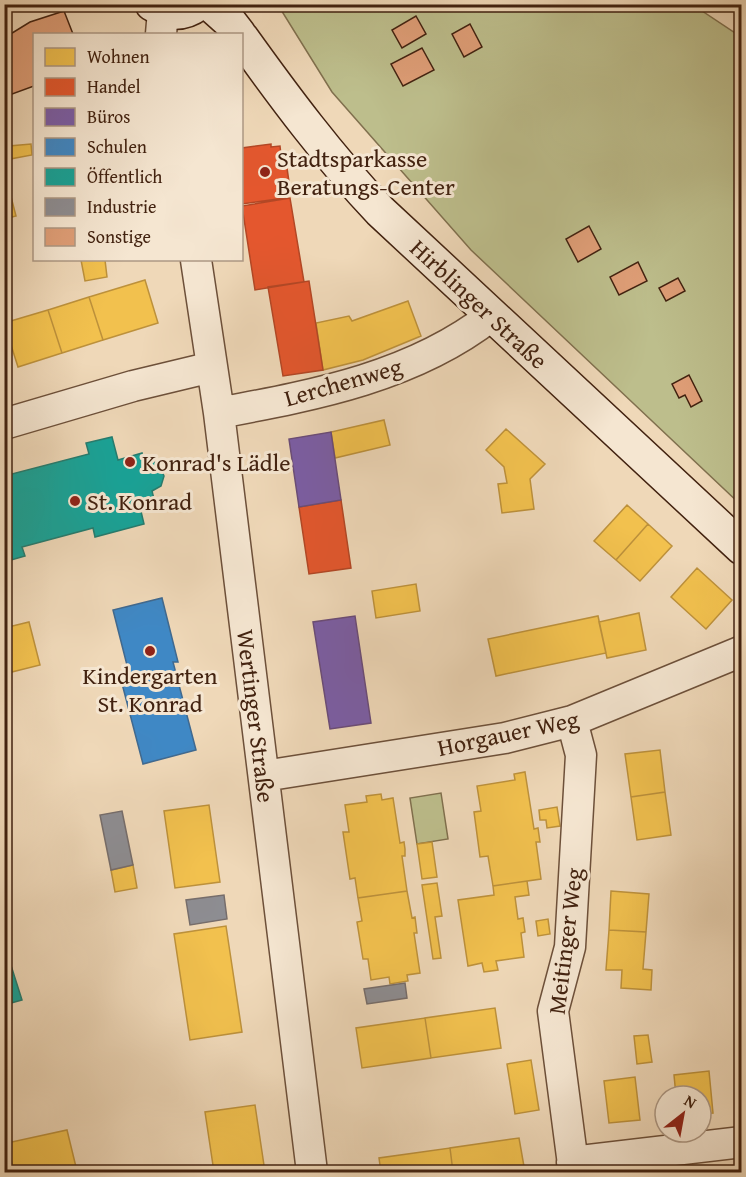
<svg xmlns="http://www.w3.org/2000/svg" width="746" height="1177" font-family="'Gentium Book Plus',serif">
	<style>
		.green { fill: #bdbe8c; stroke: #80704e; stroke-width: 1.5 }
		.homes { fill: #f2c14e; stroke: #bd913b; stroke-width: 1.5 }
		.shops { fill: #e4572e; stroke: #b34725; stroke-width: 1.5 }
		.offices { fill: #7b5ea7; stroke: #6a4c7a; stroke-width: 1.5 }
		.schools { fill: #3f88c5; stroke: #40698f; stroke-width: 1.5 }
		.public { fill: #17a398; stroke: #247c6f; stroke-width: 1.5 }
		.industry { fill: #8d8d92; stroke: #766d6b; stroke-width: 1.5 }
		.building { fill: #df9e77; stroke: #422210; stroke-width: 1.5 }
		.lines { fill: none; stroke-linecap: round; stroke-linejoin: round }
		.street-casing { stroke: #6d503a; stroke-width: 33 }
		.secondary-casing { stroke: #422210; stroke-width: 36 }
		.street { stroke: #f5e6d1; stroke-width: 30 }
		.secondary { stroke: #f5e6d1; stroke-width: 33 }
		.poi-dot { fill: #8f2418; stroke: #f5e6d1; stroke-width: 2 }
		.labels { text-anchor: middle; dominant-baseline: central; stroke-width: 6; stroke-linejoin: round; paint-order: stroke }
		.poi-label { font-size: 24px; fill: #422210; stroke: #f5e6d1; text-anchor: start }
		.street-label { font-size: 24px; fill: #422210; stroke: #f5e6d1 }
	</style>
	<rect width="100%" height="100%" fill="#efd8b8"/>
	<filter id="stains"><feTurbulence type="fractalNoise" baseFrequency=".00333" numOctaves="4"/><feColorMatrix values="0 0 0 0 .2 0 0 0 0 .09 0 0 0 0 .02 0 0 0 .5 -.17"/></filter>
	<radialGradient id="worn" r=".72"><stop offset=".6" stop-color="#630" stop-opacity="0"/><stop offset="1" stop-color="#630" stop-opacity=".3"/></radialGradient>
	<path class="green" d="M278,5H693L741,37V505L471,250L332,92Z
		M441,793L448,839L417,844L410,798Z"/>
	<path class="homes" d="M31,144L32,155L10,159L9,146Z
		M9,189L16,216L4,219V190Z
		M81,260H105L107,277L85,281Z
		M145,280L158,323L103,340L89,297Z
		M89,297L103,340L62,353L48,310Z
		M408,301L421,336L363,360L323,370L316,323L349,316L352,321Z
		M48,310L62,353L18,367L4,323Z
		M384,420L390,445L335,458L331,432Z
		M506,429L545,464L530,479L534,509L502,513L498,484L507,483L504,467L486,450Z
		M627,505L648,524L616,560L594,541Z
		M648,524L672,546L640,581L616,560Z
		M697,568L732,600L706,629L671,597Z
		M416,584L420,611L376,618L372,591Z
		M639,613L646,650L607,658L599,622Z
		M598,616L606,653L496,676L488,639Z
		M29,622L40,665L4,674V628Z
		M660,750L665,792L631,797L625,754Z
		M525,772L534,829L538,828L540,842H536L541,879L493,886L488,856L480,857L474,812L481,811L477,786L515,780L514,774Z
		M665,792L671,835L637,840L631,797Z
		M381,794L382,800L393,798L400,843L404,842L405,849V856H402L407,891L358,898L355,878L350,879L343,832H349L345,805L367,802L366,796Z
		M209,805L220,882L175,888L164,811Z
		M557,807L560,826L547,828L546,820H540L539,810Z
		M432,842L437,877L422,879L417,844Z
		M133,865L137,888L115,892L111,870Z
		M527,881L529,895L515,897L518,919L523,918L525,932L521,933L524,957L496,961L498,970L484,972L482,963L468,966L458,900L494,895L493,886Z
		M437,883L442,916L435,917L441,958L433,959L422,885Z
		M407,891L412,918L415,917L417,933H414L420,973L407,975L408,981L390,984L389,977L371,980L368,959H363L357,922L362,921L358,898Z
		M611,891L649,894L646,932L609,930Z
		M548,919L550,934L538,936L536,921Z
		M226,926L242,1032L190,1040L174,934Z
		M609,930L646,932L643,969L652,970L651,990L621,988L622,970H606Z
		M495,1008L501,1048L431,1058L425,1018Z
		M425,1018L431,1058L362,1068L356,1028Z
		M648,1035L652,1062L637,1064L634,1036Z
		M531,1060L539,1110L515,1114L507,1064Z
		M709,1071L713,1113L701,1114V1096H676L674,1075Z
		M635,1077L640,1120L609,1123L604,1081Z
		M255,1105L265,1172H214L205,1112Z
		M67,1130L76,1167L50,1172H14L7,1143Z
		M519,1138L525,1172H453L450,1148Z
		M450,1148L453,1172H381L379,1158Z"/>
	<path class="shops" d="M271,144V147L280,146L281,155L285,154L290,189L284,190L285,198L242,204V148Z
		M290,198L304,282L255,290L242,206Z
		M309,281L323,370L283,376L268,287Z
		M341,500L351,568L309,574L299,507Z"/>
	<path class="offices" d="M331,432L341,500L299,507L289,439Z
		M355,616L371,723L330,729L313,622Z"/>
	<path class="schools" d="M162,598L178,662H173L196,750L143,764L120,676L129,673L113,610Z"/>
	<path class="public" d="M112,437L118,460L142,453L143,460L153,461L160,466L164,476L161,486L152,491L154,499L139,503L144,524L95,537L93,528L22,547L25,556L4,562V476L89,454L86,443Z
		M8,956L22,1000L4,1005V957Z"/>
	<path class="industry" d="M122,811L133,865L111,870L100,815Z
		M224,895L227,919L190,925L186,900Z
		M405,983L407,998L367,1004L364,989Z"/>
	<path class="building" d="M64,11L73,34H34V86L4,97V38L30,22Z
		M416,16L426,34L402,48L392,30Z
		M470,24L482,47L464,57L452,34Z
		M422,48L434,70L403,86L391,64Z
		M589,226L601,249L578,262L566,239Z
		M638,262L647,281L619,295L610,277Z
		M678,278L685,291L666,301L659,288Z
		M689,375L702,401L691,407L685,395L679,398L672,384Z"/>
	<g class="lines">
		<defs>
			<path id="street" d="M161,34L163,11
				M196,260L219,413L312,1172
				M219,413C314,395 413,377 491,316
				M4,424L133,386L212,367
				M572,721L581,755L570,947L553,1011L574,1172
				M264,776L505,738L572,721L742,651
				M572,1162L742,1142"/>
			<path id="secondary" d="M152,4C168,14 182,16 198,4
				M210,4L229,21L239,34
				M242,38C285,98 329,157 380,211L742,548"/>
		</defs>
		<use href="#street" class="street-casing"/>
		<use href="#secondary" class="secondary-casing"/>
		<use href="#street" class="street"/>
		<use href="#secondary" class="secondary"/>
	</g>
	<g class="poi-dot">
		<circle cx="265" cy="172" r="6"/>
		<circle cx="130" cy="462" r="6"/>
		<circle cx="75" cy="501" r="6"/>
		<circle cx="150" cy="651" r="6"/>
	</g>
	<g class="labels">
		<g class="poi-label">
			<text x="277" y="158">Stadtsparkasse<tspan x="277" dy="28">Beratungs-Center</tspan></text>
			<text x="142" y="462">Konrad's Lädle</text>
			<text x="87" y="501">St. Konrad</text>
			<text x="150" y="675" text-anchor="middle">Kindergarten<tspan x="150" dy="28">St. Konrad</tspan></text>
		</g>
		<g class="street-label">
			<text transform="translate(479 304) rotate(43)">Hirblinger Straße</text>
			<text transform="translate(343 382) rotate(-16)">Lerchenweg</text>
			<text transform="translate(256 716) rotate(83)">Wertinger Straße</text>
			<text transform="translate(508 733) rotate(-12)">Horgauer Weg</text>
			<text transform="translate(565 941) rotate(-83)">Meitinger Weg</text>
		</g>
	</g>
	<rect width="746" height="1177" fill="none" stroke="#efd8b8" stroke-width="24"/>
	<rect x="6" y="6" width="734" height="1165" fill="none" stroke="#422210" stroke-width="3"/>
	<rect x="12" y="12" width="722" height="1153" fill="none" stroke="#422210" stroke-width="1.5"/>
	<rect x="33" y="33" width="210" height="228" fill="#f5e6d1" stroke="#ad9884" stroke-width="1.5"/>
	<rect x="45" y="48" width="30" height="18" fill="#f2c14e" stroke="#ad9884" stroke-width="1.5"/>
	<text x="87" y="63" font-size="18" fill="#422210">Wohnen</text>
	<rect x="45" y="78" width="30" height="18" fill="#e4572e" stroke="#ad9884" stroke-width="1.5"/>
	<text x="87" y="93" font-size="18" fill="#422210">Handel</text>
	<rect x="45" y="108" width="30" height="18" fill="#7b5ea7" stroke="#ad9884" stroke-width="1.5"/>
	<text x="87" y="123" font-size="18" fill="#422210">Büros</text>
	<rect x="45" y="138" width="30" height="18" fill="#3f88c5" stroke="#ad9884" stroke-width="1.5"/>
	<text x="87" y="153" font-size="18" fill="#422210">Schulen</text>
	<rect x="45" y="168" width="30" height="18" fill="#17a398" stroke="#ad9884" stroke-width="1.5"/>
	<text x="87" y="183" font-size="18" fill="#422210">Öffentlich</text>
	<rect x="45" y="198" width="30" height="18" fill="#8d8d92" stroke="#ad9884" stroke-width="1.5"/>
	<text x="87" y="213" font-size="18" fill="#422210">Industrie</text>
	<rect x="45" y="228" width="30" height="18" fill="#df9e77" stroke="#ad9884" stroke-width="1.5"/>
	<text x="87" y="243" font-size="18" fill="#422210">Sonstige</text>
	<g transform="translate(683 1114) rotate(31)"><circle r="28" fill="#f5e6d1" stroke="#ad9884" stroke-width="1.5"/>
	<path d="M0-4.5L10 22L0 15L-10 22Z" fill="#8f2418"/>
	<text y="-9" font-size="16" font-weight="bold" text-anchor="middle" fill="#422210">N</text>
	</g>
	<rect width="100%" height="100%" filter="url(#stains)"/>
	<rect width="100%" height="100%" fill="url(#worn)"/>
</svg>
